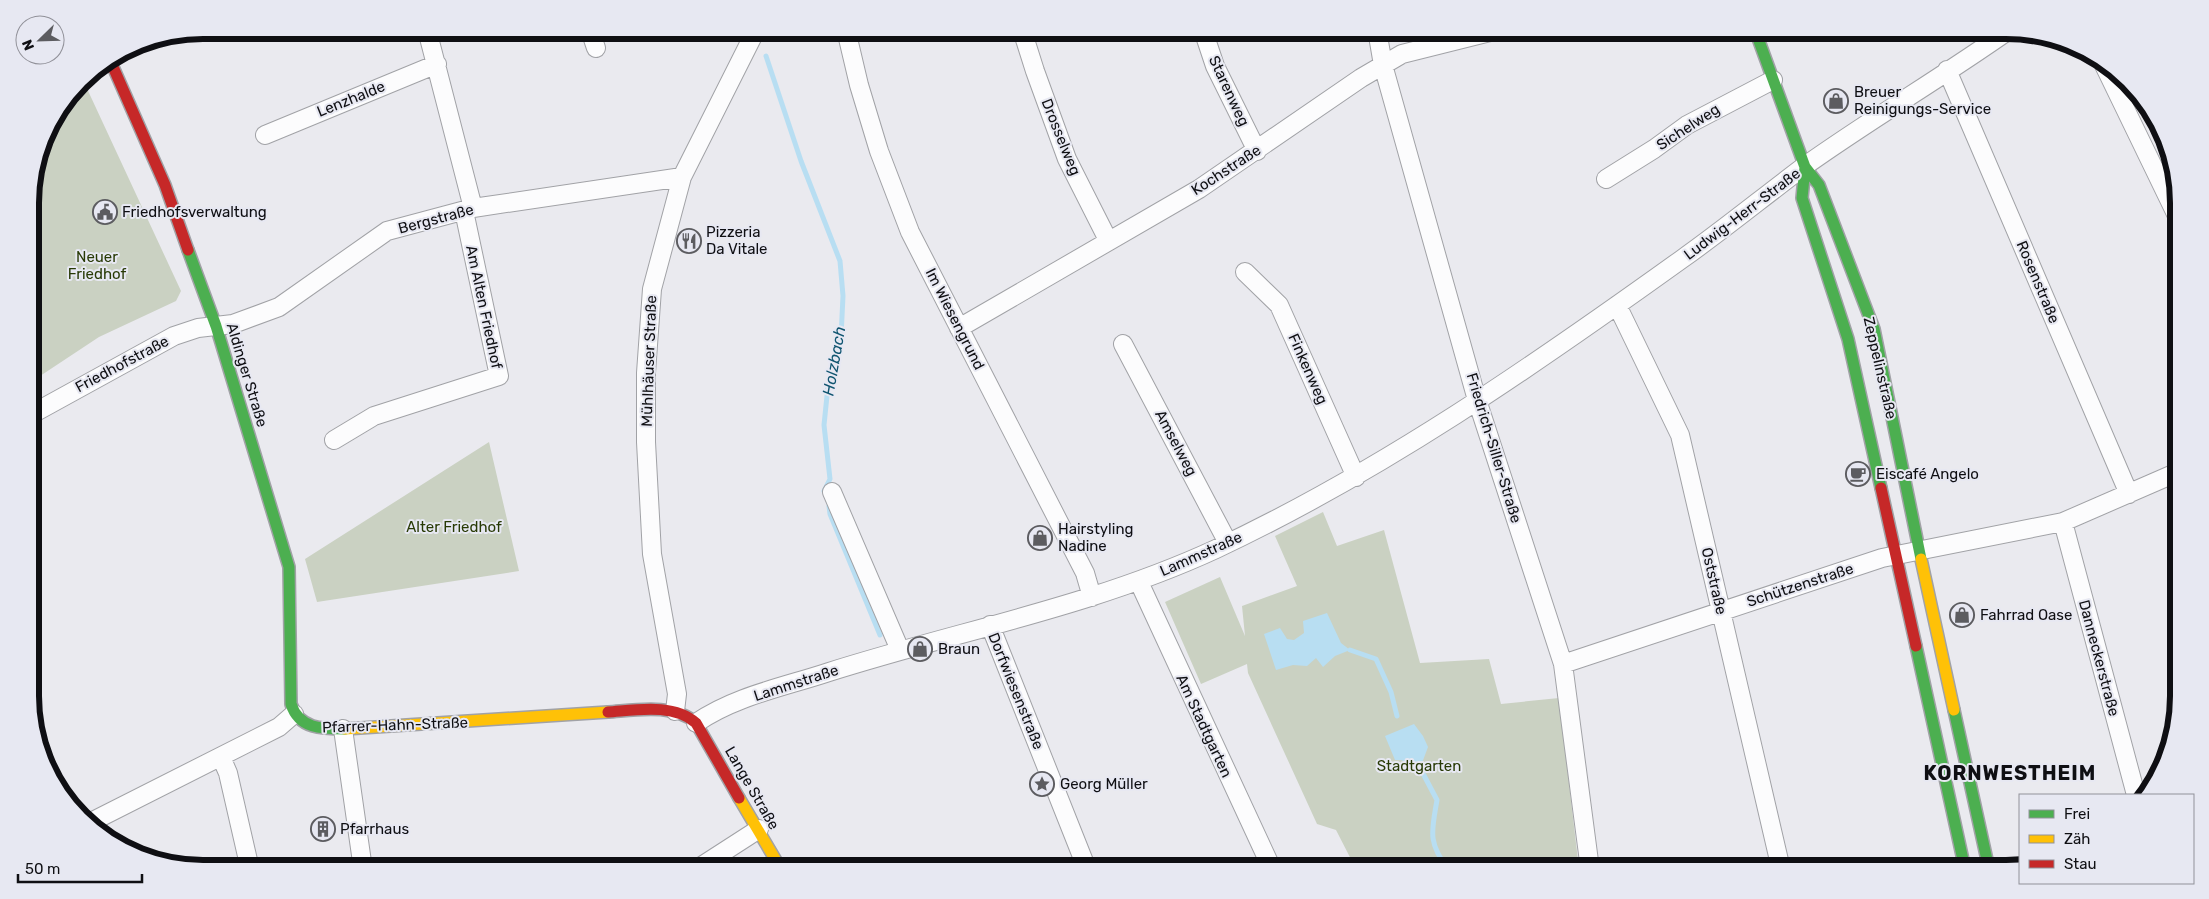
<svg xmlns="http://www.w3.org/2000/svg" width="2209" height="899" font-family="Rubik,sans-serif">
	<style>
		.green { fill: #cad1c2 }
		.water { fill: #b8def2 }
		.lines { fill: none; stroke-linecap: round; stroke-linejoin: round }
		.stream { stroke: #b8def2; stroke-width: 5 }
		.street-casing { stroke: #a1a2a6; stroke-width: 20 }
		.fast-casing { stroke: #a1a2a6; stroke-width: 14 }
		.slow-casing { stroke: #a1a2a6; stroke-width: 14 }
		.jam-casing { stroke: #a1a2a6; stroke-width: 14 }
		.street { stroke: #fcfcfd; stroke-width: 18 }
		.fast { stroke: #4caf50; stroke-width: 11 }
		.slow { stroke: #ffc107; stroke-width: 11 }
		.jam { stroke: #c62828; stroke-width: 11 }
		.labels { text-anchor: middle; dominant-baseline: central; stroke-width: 4; stroke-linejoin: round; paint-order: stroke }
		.street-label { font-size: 15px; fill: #0f0f13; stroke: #e7e8f2 }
		.poi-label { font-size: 15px; fill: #0f0f13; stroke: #e7e8f2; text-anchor: start }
		.park-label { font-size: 15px; fill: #283a05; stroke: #e7e8f2 }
		.water-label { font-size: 16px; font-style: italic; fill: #105570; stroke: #e7e8f2 }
		.district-label { font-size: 20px; font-weight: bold; letter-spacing: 1px; fill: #0f0f13; stroke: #e7e8f2 }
		.rim { fill: none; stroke: #0f0f13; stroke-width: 6 }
	</style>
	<rect width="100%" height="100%" fill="#eaeaef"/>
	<path class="green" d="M83,80L181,291L176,301L99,337L31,382L30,191L48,126Z
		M489,442L519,571L317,602L305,559Z
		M1323,512L1337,546L1384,530L1420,663L1489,659L1501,704L1559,698L1579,869H1356L1336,830L1317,824L1248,673L1247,664L1201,684L1165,602L1220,577L1245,636L1242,606L1297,586L1275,536Z"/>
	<path class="water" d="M1327,613L1341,643L1350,650L1335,656L1323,667L1316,658L1307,666L1293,665L1276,670L1264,634L1280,628L1287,639L1294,640L1304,633L1303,621Z
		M1414,724L1423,736L1428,747L1422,763L1416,766L1401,760H1395L1385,736Z"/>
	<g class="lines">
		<path class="stream" d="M766,56L801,161L840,261L843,296L841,337L828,386L824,425L830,479L824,491
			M829,506L830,514L880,635
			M1350,650L1376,659L1391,692L1397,716
			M1419,766L1437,800C1432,830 1427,842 1448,869"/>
		<defs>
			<path id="street" d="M427,30L473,208
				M590,30L596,48
				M846,30L859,85L879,151L910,232L1085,573L1092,597
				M1022,30L1035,71L1067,159L1108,240
				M1203,30L1215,66L1257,151
				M1377,30L1383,65L1477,400L1563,664L1590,869
				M2102,61L2178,218
				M1947,70L2129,494
				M265,135L437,64
				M1606,179L1654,149L1687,125L1773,80
				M1245,272L1279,305L1356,477
				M1617,305L1680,435L1781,869
				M959,328L1199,189L1361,78L1402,54L1498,30
				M1123,344L1228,543
				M32,414L174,336L198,328L233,324L279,307L387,231L473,208L682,177
				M334,440L374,416L499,376L464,211
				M832,492L900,650
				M2063,522L2136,795
				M1139,582L1272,869
				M990,625L1087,869
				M1563,664L1882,558L2063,522L2178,472
				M675,711L677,694L652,554L646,442V373L652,289L682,177L756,30
				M696,723C735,696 784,687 829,672C958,631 1093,606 1216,549C1382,471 1533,366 1682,259C1723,230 1762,198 1802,168C1869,120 1941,78 2009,30
				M343,729L363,869
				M221,757L228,773L250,869
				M91,822L279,727L294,714
				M697,869L759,829"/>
			<path id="fast" d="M1755,30L1805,167L1819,185L1874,329L1921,559
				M1805,167L1802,198L1848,339L1881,488
				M188,250L216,326L289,567L291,704C299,729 322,729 345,729
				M1916,646L1965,869
				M1954,710L1989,869"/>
			<path id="slow" d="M1921,559L1954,710
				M345,729L608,712
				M739,798L781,869"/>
			<path id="jam" d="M110,60L165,185L188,250
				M1881,488L1916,646
				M608,712C636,710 674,703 696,723L739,798"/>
		</defs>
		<use href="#street" class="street-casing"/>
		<use href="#fast" class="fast-casing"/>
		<use href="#slow" class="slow-casing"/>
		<use href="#jam" class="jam-casing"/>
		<use href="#street" class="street"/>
		<use href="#fast" class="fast"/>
		<use href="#slow" class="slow"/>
		<use href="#jam" class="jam"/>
	</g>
	<defs>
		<symbol id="shop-ring" viewBox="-11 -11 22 22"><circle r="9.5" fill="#e7e8f2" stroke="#5c5c60" stroke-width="1.5"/><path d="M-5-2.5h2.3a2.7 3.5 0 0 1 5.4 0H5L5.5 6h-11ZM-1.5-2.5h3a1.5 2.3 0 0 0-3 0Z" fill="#5c5c60"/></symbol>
		<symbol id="civic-ring" viewBox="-11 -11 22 22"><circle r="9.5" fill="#e7e8f2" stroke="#5c5c60" stroke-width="1.5"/><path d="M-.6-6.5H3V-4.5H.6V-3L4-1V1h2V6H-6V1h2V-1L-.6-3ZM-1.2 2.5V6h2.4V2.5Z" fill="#5c5c60"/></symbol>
		<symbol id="restaurant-ring" viewBox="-11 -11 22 22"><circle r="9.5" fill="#e7e8f2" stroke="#5c5c60" stroke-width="1.5"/><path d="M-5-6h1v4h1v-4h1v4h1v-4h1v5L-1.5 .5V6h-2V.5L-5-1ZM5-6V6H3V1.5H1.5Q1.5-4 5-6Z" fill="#5c5c60"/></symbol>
		<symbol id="cafe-ring" viewBox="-11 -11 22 22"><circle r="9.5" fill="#e7e8f2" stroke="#5c5c60" stroke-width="1.5"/><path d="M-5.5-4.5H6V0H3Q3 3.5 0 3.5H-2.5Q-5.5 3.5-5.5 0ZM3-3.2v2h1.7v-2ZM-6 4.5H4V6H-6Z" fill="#5c5c60"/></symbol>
		<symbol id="sight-ring" viewBox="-11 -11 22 22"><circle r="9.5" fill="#e7e8f2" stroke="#5c5c60" stroke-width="1.5"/><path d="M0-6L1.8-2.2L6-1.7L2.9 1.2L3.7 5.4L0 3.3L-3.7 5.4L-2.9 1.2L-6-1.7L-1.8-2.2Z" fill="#5c5c60"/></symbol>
		<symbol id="building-ring" viewBox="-11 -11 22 22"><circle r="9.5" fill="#e7e8f2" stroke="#5c5c60" stroke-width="1.5"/><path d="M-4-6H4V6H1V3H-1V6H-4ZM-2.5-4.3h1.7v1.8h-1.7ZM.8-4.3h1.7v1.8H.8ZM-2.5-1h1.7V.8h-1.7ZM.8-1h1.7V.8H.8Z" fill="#5c5c60"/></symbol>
	</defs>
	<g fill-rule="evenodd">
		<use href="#shop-ring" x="1822" y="87" width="28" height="28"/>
		<use href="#civic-ring" x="91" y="198" width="28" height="28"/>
		<use href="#restaurant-ring" x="675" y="227" width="28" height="28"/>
		<use href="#cafe-ring" x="1844" y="460" width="28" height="28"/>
		<use href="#shop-ring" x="1026" y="524" width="28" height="28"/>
		<use href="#shop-ring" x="1948" y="601" width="28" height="28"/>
		<use href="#shop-ring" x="906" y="635" width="28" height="28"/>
		<use href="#sight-ring" x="1028" y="770" width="28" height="28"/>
		<use href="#building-ring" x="309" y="815" width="28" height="28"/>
	</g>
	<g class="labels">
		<g class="street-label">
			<text transform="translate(1229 91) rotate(65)">Starenweg</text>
			<text transform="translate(351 99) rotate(-22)">Lenzhalde</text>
			<text transform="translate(1688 127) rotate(-33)">Sichelweg</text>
			<text transform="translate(1061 137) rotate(68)">Drosselweg</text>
			<text transform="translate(1226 170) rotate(-33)">Kochstraße</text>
			<text transform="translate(1742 214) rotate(-37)">Ludwig-Herr-Straße</text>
			<text transform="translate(436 219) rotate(-15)">Bergstraße</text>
			<text transform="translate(2038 282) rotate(67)">Rosenstraße</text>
			<text transform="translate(484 307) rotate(78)">Am Alten Friedhof</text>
			<text transform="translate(955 319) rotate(63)">Im Wiesengrund</text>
			<text transform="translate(649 361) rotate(-88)">Mühlhäuser Straße</text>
			<text transform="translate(122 364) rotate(-28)">Friedhofstraße</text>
			<text transform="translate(1880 368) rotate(77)">Zeppelinstraße</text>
			<text transform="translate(1308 369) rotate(66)">Finkenweg</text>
			<text transform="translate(247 375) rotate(73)">Aldinger Straße</text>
			<text transform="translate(1176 443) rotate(62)">Amselweg</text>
			<text transform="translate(1494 448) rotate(73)">Friedrich-Siller-Straße</text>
			<text transform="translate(1201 554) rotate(-24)">Lammstraße</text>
			<text transform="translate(1714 581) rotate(77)">Oststraße</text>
			<text transform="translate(1800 585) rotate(-18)">Schützenstraße</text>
			<text transform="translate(2099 658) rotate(75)">Danneckerstraße</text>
			<text transform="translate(796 683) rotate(-18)">Lammstraße</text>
			<text transform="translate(1016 691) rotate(68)">Dorfwiesenstraße</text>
			<text transform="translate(395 725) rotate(-2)">Pfarrer-Hahn-Straße</text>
			<text transform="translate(1204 726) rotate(65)">Am Stadtgarten</text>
			<text transform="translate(752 788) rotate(60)">Lange Straße</text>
		</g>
		<g class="poi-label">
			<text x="1854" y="92">Breuer<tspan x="1854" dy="17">Reinigungs-Service</tspan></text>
			<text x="122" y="212">Friedhofsverwaltung</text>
			<text x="706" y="232">Pizzeria<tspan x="706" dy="17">Da Vitale</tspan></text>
			<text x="1876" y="474">Eiscafé Angelo</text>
			<text x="1058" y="529">Hairstyling<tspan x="1058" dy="17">Nadine</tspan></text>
			<text x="1980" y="615">Fahrrad Oase</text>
			<text x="938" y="649">Braun</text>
			<text x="1060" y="784">Georg Müller</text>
			<text x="340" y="829">Pfarrhaus</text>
		</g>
		<g class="park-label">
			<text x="97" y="257">Neuer<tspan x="97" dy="17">Friedhof</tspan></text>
			<text x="454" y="527">Alter Friedhof</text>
			<text x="1419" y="766">Stadtgarten</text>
		</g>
		<g class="water-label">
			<text transform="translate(834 361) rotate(-80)">Holzbach</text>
		</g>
		<g class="district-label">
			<text x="2010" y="773">KORNWESTHEIM</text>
		</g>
	</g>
	<path d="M0 0H2209V899H0ZM203 39H2006A164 164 0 0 1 2170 203V696A164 164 0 0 1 2006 860H203A164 164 0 0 1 39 696V203A164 164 0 0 1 203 39Z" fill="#e7e8f2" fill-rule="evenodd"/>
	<path class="rim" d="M203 39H2006A164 164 0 0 1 2170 203V696A164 164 0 0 1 2006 860H203A164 164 0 0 1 39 696V203A164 164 0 0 1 203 39Z"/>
	<rect x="2019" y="794" width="175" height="90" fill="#e7e8f2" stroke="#919199"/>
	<rect x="2029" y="810" width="25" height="8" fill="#4caf50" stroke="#919199"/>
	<text x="2064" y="819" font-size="15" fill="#0f0f13">Frei</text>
	<rect x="2029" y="835" width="25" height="8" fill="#ffc107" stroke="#919199"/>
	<text x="2064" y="844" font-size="15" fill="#0f0f13">Zäh</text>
	<rect x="2029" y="860" width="25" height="8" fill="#c62828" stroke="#919199"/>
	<text x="2064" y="869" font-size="15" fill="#0f0f13">Stau</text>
	<g transform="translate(40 40) rotate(247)"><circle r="24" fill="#e7e8f2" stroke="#919199"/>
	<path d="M0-4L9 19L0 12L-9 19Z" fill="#5c5c60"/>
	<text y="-8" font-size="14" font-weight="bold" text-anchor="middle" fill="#0f0f13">N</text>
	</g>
	<path d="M18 874v8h124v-8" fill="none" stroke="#0f0f13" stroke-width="2.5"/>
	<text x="25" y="874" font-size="15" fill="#0f0f13" stroke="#e7e8f2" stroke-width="4" paint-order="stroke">50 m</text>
</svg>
